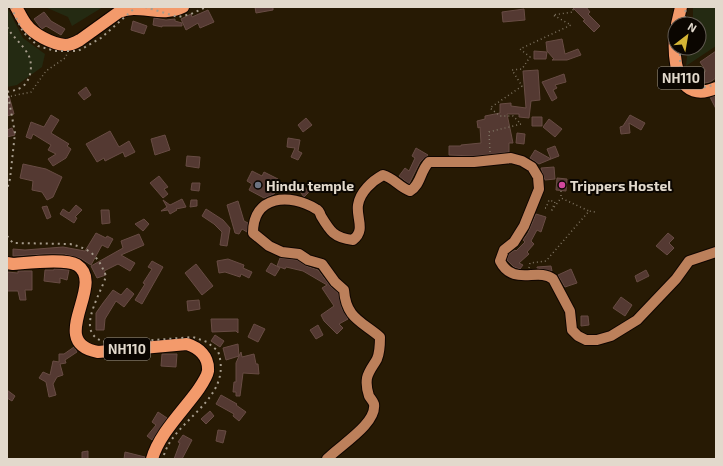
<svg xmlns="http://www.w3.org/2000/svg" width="723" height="466" font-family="'Exo 2',sans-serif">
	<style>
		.green { fill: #242a12 }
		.building { fill: #543932; stroke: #684c44 }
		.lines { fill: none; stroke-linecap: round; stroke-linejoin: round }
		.major-casing { stroke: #0f0500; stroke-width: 12 }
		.highway-casing { stroke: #0f0500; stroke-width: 14 }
		.path { stroke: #7f7462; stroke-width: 1.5; stroke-dasharray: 1 3; stroke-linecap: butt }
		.major { stroke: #bc805b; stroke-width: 10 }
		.highway { stroke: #f39a6b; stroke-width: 12 }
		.rail { stroke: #a69c8c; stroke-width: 2; stroke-dasharray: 2 4; stroke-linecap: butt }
		.worship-dot { fill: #6b7280; stroke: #0b0601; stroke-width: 1.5 }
		.hotel-dot { fill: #d1479c; stroke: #0b0601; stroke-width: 1.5 }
		.labels { text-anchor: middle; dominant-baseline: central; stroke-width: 4; stroke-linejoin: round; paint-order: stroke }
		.shield { fill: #0b0601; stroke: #a29a8f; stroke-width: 1 }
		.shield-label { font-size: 13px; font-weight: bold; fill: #e2d9cc }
		.poi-label { font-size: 14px; font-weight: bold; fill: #e2d9cc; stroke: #0b0601; text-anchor: start }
	</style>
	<rect width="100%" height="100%" fill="#271a04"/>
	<path class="green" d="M7,7L23,38L45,54L42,67L17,85L7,87Z
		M45,7H103L72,26L68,17Z
		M693,7H716V46L686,66L688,48H699V24H693Z"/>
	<path class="building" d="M255,7H273V10L256,13Z
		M572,7H586L590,12L588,14L600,26L594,32L583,21L585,20Z
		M524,9L525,20L503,22L502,12Z
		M208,10L214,22L200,28L198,23L186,30L181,19L191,14L192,17Z
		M44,12L51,21L65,29L61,35L46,26L42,29L40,27L34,19Z
		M154,18L166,20L175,19V21L182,23V26H162V27L153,25Z
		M133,21L147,26L144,34L131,30Z
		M562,39L565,54L578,49L581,55L567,60H552L554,59L547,51L546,42Z
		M534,51L547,52L546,59H534Z
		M716,51V78L710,82L704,83H698L694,80L706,71L700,62Z
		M538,70L540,100L531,101L529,118L519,117V114H507L513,143H509V152L474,156L449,155V146H461V145L481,143L480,127L478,128L477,121L485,119V116L500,113V104L511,103V106L526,108L523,71Z
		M564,74L566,82L555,85L557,88L553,90L557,98L552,101L542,82Z
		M86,87L91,95L84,100L78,93Z
		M7,96H9L14,114L7,116Z
		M716,96V109L710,97Z
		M51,115L59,120L51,133L69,144L67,146L71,149L66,158L53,166L48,159L56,154L48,150L51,145L33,134L31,139L26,137L31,122L44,127Z
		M630,115L645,123L641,130L629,123L630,133L621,134L620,127L623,126Z
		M532,117H542V126H532Z
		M306,118L312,125L303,132L298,125Z
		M549,119L562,129L555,137L543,127Z
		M12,128L15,135L7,137V130Z
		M110,131L119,147L129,141L135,152L125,157L123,152L105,161L104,158L97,162L86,144Z
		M517,133L525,134L524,144L516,143Z
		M165,135L170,150L155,155L151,139Z
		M288,138L300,140L298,151L302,153L298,160L291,157L295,148L287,147Z
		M555,146L559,156L551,159L547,149Z
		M416,148L428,155L420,162L409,184L399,176L405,168L409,171L415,158L412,156Z
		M535,150L551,159L539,164L530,158Z
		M187,156L200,157L199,168L186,166Z
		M23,164L46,169L62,177L53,197L47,200L42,192L32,190L33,181L20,178Z
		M554,167L555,179L545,180L541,168Z
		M252,171L262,176L264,172L278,179L276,182L280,184L274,194L264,198L249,190L252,184L247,181Z
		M159,176L168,187L164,189L168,194L163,198L150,183Z
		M557,178L567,179L566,191L556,190Z
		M192,183H200L199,191L191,190Z
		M302,184L309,192L304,197L297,188Z
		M182,199L186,207L176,209L177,210L170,214L168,210L161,211L167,207L163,200L170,205Z
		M191,200H197V206L190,207Z
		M238,201L244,221L248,223L247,232L242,229L239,234L235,233L227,205Z
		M76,205L82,210L75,217L77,218L74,223L60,214L63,209L69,213Z
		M47,206L51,217L47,219L42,207Z
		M206,209L223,220L230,228L227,246L220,245L222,232L214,224L202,216Z
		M101,210H109L110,223L102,224Z
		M536,214L546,217L541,232L537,230L531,241L534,244L527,252L529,254L519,263L523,265L520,269L514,267L507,260L509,254L515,250L516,251L525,242L523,240L528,233Z
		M144,219L149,224L143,231L135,224Z
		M96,233L106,238L107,236L113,239L108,248L102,245L91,265L80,258L64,254H45L13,256V249L25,250L63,247L85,251Z
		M668,233L674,238L669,243L674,248L667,255L656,246Z
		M139,234L144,245L121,255L135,263L130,271L118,264L104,271L106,275L97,278L91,266L123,248L121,241Z
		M280,258L297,260L306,266L318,270L330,286L338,293L342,309L348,319L339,324L343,328L337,334L324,321L321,315L334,306L322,288L327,285L303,271L286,267L285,269L277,266Z
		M228,259L244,265L243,268L252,272L249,278L241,274L240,277L225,272L219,273L217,261Z
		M152,261L163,267L142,304L135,300L145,284L143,283L152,269L148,267Z
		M271,263L280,268L275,276L266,271Z
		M196,264L213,286L202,295L185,273Z
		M551,266L552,271L537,268V267Z
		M54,269L69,270L67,280L60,278V283L44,281L45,270H54Z
		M571,269L577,283L565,287L558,275Z
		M646,270L649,276L637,282L635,276Z
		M18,271H32V290H25L26,300H20L18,291H7V272L18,273Z
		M127,288L134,294L124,307L116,301L105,319L104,330H96V313L103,303L113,290L121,295Z
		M621,297L632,305L625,316L613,308Z
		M199,300L200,309L188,311L187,301Z
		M581,316H588L589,325L581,326Z
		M211,319H238V333L236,331L212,332Z
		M254,324L265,329L258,342L248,337Z
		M318,325L323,335L316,339L310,330Z
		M215,335L224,341L220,347L211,341Z
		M238,344L239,356L241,352L242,357L254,354L256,364H258L259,374L243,373L240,396H236V392H233L234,382H236V363L239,356L226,360L223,348Z
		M74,347L77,352L65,360L66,363L60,364L63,375L57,377L53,384L56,395L49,397L46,382L39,378L43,372L50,375L53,361L59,362V354H64Z
		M162,354H177L176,367L161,366Z
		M7,390L15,396L12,401L7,398Z
		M221,395L237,404L236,405L246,412L239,421L233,416L234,414L216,404Z
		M210,411L214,416L206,424L201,419Z
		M158,412L167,418L152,440L147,436L156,425L152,422Z
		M218,430L226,431L223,443L216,441Z
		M183,435L192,440L182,459H174L180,443L178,442Z
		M88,451V459H82V452Z
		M125,452L145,457V459H124Z"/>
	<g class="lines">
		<defs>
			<path id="major" d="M327,459C339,446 377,424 374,404C373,401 371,399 369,396C367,390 366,384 367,378C369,370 374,365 377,359C380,352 380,345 380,337C361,321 346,318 344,290L335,282L322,264L308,260L299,254L282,252L269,246L253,233C253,195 290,193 316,209C319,210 320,213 321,216C330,231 334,238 353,240C366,230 356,218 358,205C360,192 372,181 383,175C394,178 399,187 410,191C421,185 420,171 429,162H474L511,158L522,161L532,167L538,177L539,189L524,226L514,242L504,250L500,261C513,287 538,267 553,279L570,311L572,330L578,336L586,340H597L611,336L637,320L676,279L689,261L716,252"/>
			<path id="highway" d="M16,7C19,12 22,19 26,24C33,34 52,44 65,45C70,45 75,43 80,40L119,12C139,3 161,18 183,7
				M677,24L681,7
				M675,36C673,64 679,104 716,88
				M7,263L13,264C27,263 65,258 77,265C107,284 45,343 98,352L187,344C199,348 209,356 208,371C207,377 202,384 198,390C183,411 159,434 152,459"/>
		</defs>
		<use href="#major" class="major-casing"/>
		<use href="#highway" class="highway-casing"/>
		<path class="path" d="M7,36L10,37
			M7,80V84
			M7,97L31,92L46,71L65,58L67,54
			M490,152L489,132L521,124L513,116H500L490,108L522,86L512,70L522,69L530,57L520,49L571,25L553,15L573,12V7
			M561,191V198L589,211
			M545,208H546L549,200L555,202L552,210L561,198
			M529,268L530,263L546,261L589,211L595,212"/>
		<use href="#major" class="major"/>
		<use href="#highway" class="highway"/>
		<path class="rail" d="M11,7L23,32L38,46L55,51H78L101,38L136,7
			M145,7L178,17L191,14L206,7
			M684,24L686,7
			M7,27C12,36 20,42 26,51C34,61 32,80 22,87C17,90 12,91 7,92
			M681,48C679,57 680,68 683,77C688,89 707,90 716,83
			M7,90L15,133L10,179L7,189
			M7,236L13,243L70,244C91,249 98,256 106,276C99,299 69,341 115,343L193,337L207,342L218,351C232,393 190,412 170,442C167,447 164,453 163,459"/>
	</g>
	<circle class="worship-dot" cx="258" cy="185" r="4"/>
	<circle class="hotel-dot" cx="562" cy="185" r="4"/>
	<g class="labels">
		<g class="shield">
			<rect x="658" y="67" width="46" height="22" rx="3"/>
			<rect x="104" y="338" width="46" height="22" rx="3"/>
		</g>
		<g class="shield-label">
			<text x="681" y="78">NH110</text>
			<text x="127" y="349">NH110</text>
		</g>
		<g class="poi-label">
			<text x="266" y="185">Hindu temple</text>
			<text x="570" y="185">Trippers Hostel</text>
		</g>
	</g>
	<rect width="723" height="466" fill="none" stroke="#e2d9cc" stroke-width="16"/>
	<g transform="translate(687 36) rotate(31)"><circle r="19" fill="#0b0601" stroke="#615a52"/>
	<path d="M0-3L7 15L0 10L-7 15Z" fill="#d5b535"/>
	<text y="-6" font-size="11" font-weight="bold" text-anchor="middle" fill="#e2d9cc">N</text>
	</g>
</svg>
